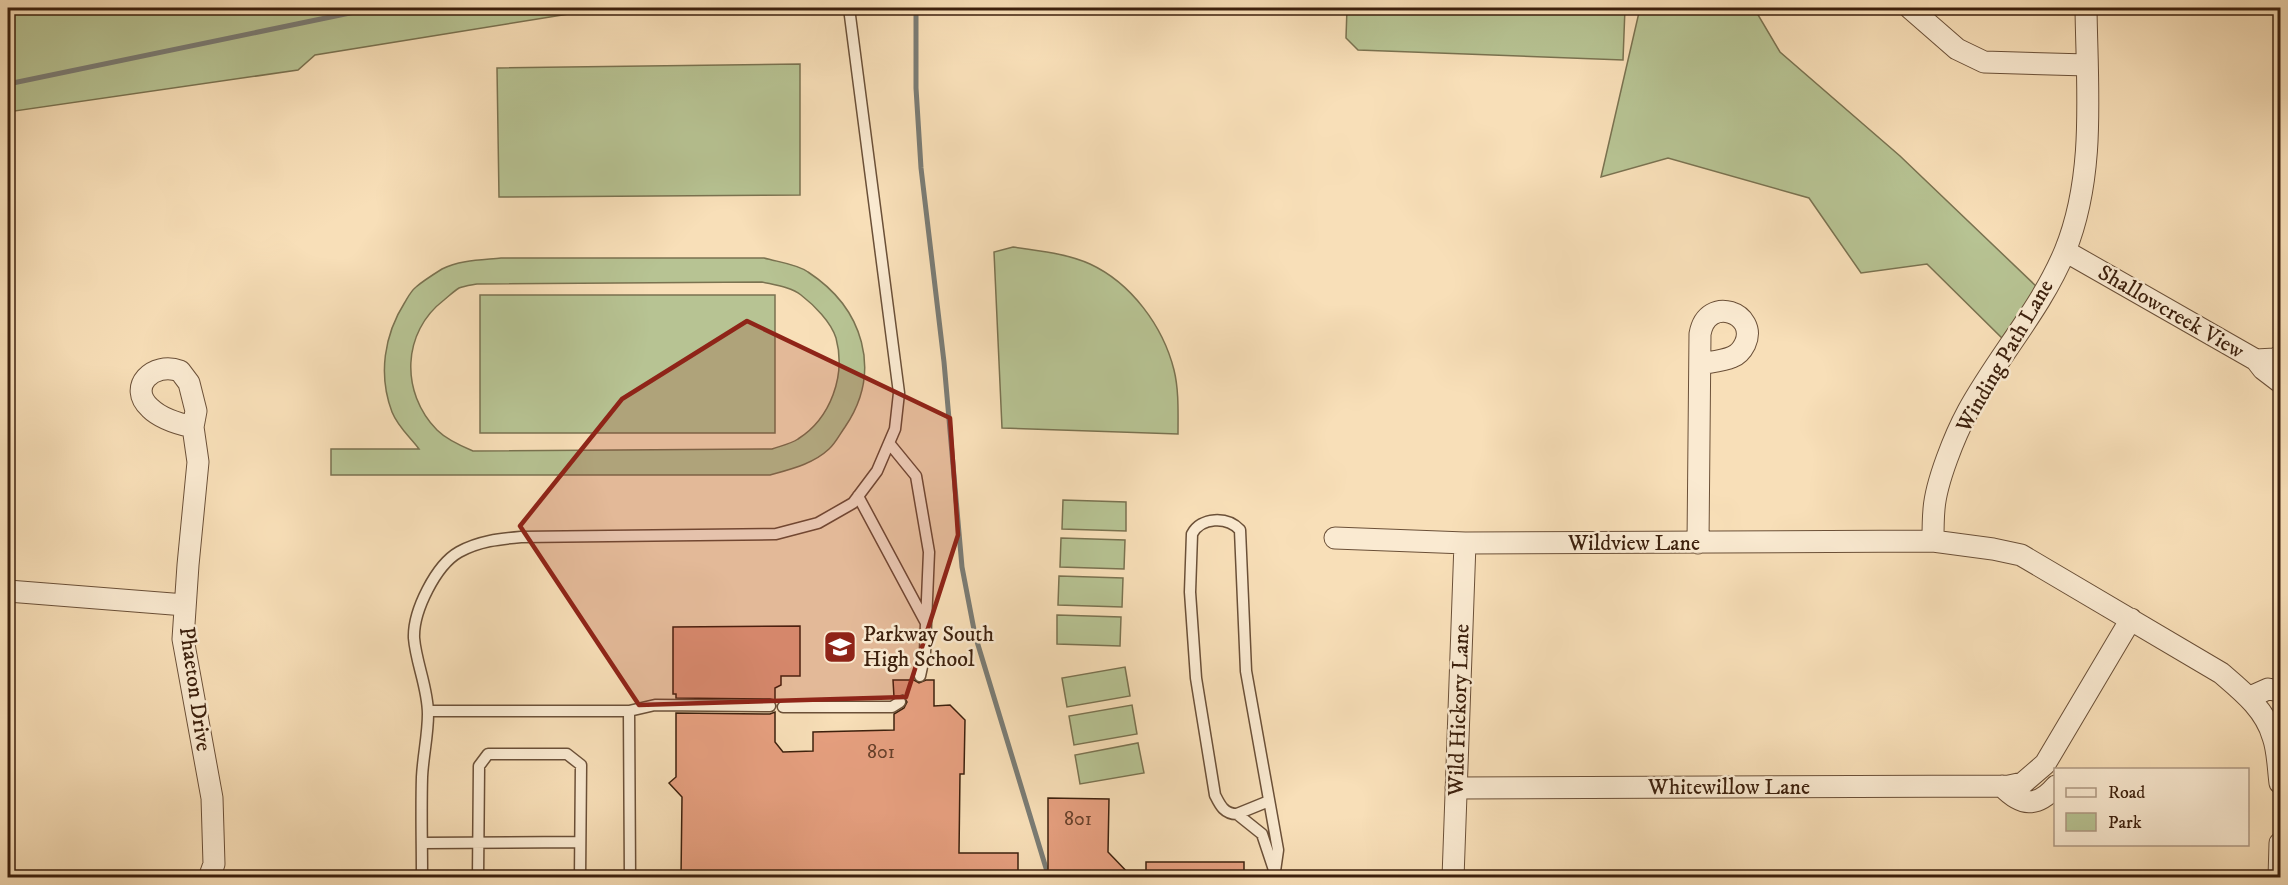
<svg xmlns="http://www.w3.org/2000/svg" width="2288" height="885" font-family="'IM FELL DW Pica',serif">
	<style>
		.green { fill: #b7c393; stroke: #7a7250; stroke-width: 1.5; fill-rule: evenodd }
		.lines { fill: none; stroke-linecap: round; stroke-linejoin: round }
		.stream { stroke: #7a7c75; stroke-width: 5 }
		.building { fill: #e7a080; stroke: #3c200d; stroke-width: 1.5 }
		.service-casing { stroke: #6b5038; stroke-width: 13 }
		.minor-casing { stroke: #6b5038; stroke-width: 23 }
		.service { stroke: #faead1; stroke-width: 10 }
		.minor { stroke: #faead1; stroke-width: 21 }
		.marked { fill: #8f2418; fill-opacity: 0.2; stroke: #8f2418; stroke-width: 4.5; stroke-linejoin: round }
		.labels { text-anchor: middle; dominant-baseline: central; stroke-width: 5; stroke-linejoin: round; paint-order: stroke }
		.number-label { font-size: 20px; fill: #67402a }
		.street-label { font-size: 22px; fill: #3c200d; stroke: #faead1 }
		.poi-label { font-size: 22px; fill: #3c200d; stroke: #faead1; text-anchor: start }
	</style>
	<rect width="100%" height="100%" fill="#f8dfb8"/>
	<filter id="stains"><feTurbulence type="fractalNoise" baseFrequency=".00333" numOctaves="4"/><feColorMatrix values="0 0 0 0 .2 0 0 0 0 .09 0 0 0 0 .02 0 0 0 .5 -.17"/></filter>
	<radialGradient id="worn" r=".72"><stop offset=".6" stop-color="#630" stop-opacity="0"/><stop offset="1" stop-color="#630" stop-opacity=".3"/></radialGradient>
	<path class="green" d="M8,8H606L315,55L298,70L8,112Z
		M1347,8H1625L1623,60L1358,50L1346,38Z
		M1640,8H1754L1780,52L1900,156L2037,287L2002,338L1927,264L1861,273L1809,198L1668,158L1601,177Z
		M800,64V195L499,197L497,68Z
		M1013,247C1038,251 1066,253 1090,264C1131,283 1163,326 1174,370C1179,390 1178,413 1178,434L1002,428L994,252Z
		M501,258H764C778,262 797,264 808,272C863,308 883,371 845,427C840,434 835,444 829,449C813,464 791,469 770,475H331V449H419C410,437 398,427 392,412C378,375 384,335 405,302C408,297 411,291 416,287C423,281 434,274 442,269C460,260 482,260 501,258ZM762,282C775,285 791,287 801,295C814,305 831,322 836,338C846,375 831,418 798,439C791,444 780,446 772,449L473,451C461,446 447,440 437,430C400,392 402,332 444,300C449,296 454,291 459,288C464,286 472,285 477,284Z
		M480,295H775V433H480Z
		M1063,500L1126,502V531L1062,529Z
		M1061,538L1125,540L1124,569L1060,567Z
		M1059,576L1123,578L1122,607L1058,605Z
		M1057,615L1121,617L1120,646L1057,644Z
		M1125,667L1130,696L1067,707L1062,678Z
		M1132,705L1137,734L1074,745L1069,716Z
		M1138,743L1144,773L1080,784L1075,755Z"/>
	<g class="lines">
		<path class="stream" d="M916,8V88L921,168L944,362L962,567L975,635L1049,878
			M8,84L374,8"/>
	</g>
	<path class="building" d="M800,626V676H781V685L775,688V700L770,699L676,698V694H673V627Z
		M893,680H914L919,683L926,680H934V706L950,705L965,720L964,774H960L959,853H1018V878H681L682,797L669,783L676,777V713L770,714L775,712V742L783,752L813,751V732L894,730V714L904,708L907,702L903,695L894,697Z
		M1048,798L1109,799L1108,852L1133,878L1048,877Z
		M1146,862H1244V878H1146Z"/>
	<g class="lines">
		<defs>
			<path id="service" d="M858,496L926,623L929,552L916,476L889,443
				M920,676L925,653L926,623
				M783,707H892L900,702
				M428,711H629L630,878
				M629,711L655,705L770,706
				M1237,814L1269,801
				M422,843L580,842
				M1274,870L1262,834L1237,814C1224,814 1220,805 1215,795L1196,678L1190,592L1192,534C1201,517 1227,516 1240,530L1246,671L1278,850L1274,878
				M422,878C422,844 421,810 422,777C423,756 428,735 428,714C428,688 416,663 414,638C413,611 436,565 459,552C479,541 499,539 521,537L776,534L818,523L853,503L877,471L895,429L899,393L849,8
				M478,878L479,766L488,754H567L581,765L580,878"/>
			<path id="minor" d="M1910,8L1957,49L1984,62L2087,65
				M2086,8C2087,88 2096,175 2065,251C2041,309 1998,356 1968,411C1955,435 1936,482 1934,509C1933,520 1933,531 1933,541L1993,549L2021,555L2221,673C2242,691 2265,709 2273,737C2278,751 2278,768 2280,783
				M2065,251L2256,360L2275,359L2280,356
				M2256,360L2263,369L2280,382
				M193,427C179,424 161,419 150,408C127,387 153,361 180,371L189,383L196,411L193,427L198,462L188,565L183,639L212,798L214,864L209,878
				M1335,538L1465,543L1933,541
				M1698,543L1700,334C1707,294 1759,313 1745,344C1742,350 1738,355 1732,357C1723,361 1710,362 1700,364
				M8,591L185,605
				M2250,697L2268,689L2280,691
				M2002,786C2021,806 2037,808 2056,786
				M1456,788L2009,786L2023,783L2045,764L2131,619
				M1453,878L1465,543
				M2279,878L2280,843"/>
		</defs>
		<use href="#service" class="service-casing"/>
		<use href="#minor" class="minor-casing"/>
		<use href="#service" class="service"/>
		<use href="#minor" class="minor"/>
	</g>
	<path class="marked" d="M747,321L950,418L958,535L906,697L639,705L520,526L622,399Z"/>
	<defs>
		<symbol id="school-square" viewBox="-11 -11 22 22"><rect x="-9" y="-9" width="18" height="18" rx="4" fill="#8f2418" stroke="#faead1"/><path d="M0-5L7-2L0 1L-7-2ZM-4 1L0 2.5L4 1V4Q0 6-4 4Z" fill="#fff"/></symbol>
	</defs>
	<g fill-rule="evenodd">
		<use href="#school-square" x="821" y="628" width="38" height="38"/>
	</g>
	<g class="labels">
		<g class="number-label">
			<text x="881" y="752">801</text>
			<text x="1078" y="819">801</text>
		</g>
		<g class="street-label">
			<text transform="translate(2171 312) rotate(30)">Shallowcreek View</text>
			<text transform="translate(2005 356) rotate(-60)">Winding Path Lane</text>
			<text x="1634" y="543">Wildview Lane</text>
			<text transform="translate(195 689) rotate(82)">Phaeton Drive</text>
			<text transform="translate(1459 710) rotate(-88)">Wild Hickory Lane</text>
			<text x="1729" y="787">Whitewillow Lane</text>
		</g>
		<g class="poi-label">
			<text x="863" y="634">Parkway South<tspan x="863" dy="25">High School</tspan></text>
		</g>
	</g>
	<rect width="2288" height="885" fill="none" stroke="#f8dfb8" stroke-width="30"/>
	<rect x="9" y="9" width="2270" height="867" fill="none" stroke="#3c200d" stroke-width="3"/>
	<rect x="15" y="15" width="2258" height="855" fill="none" stroke="#3c200d" stroke-width="1.5"/>
	<rect x="2054" y="768" width="195" height="78" fill="#faead1" stroke="#ae9983" stroke-width="1.5"/>
	<rect x="2066" y="788" width="30" height="9" fill="#faead1" stroke="#ae9983" stroke-width="1.5"/>
	<text x="2108" y="798" font-size="18" fill="#3c200d">Road</text>
	<rect x="2066" y="813" width="30" height="18" fill="#b7c393" stroke="#ae9983" stroke-width="1.5"/>
	<text x="2108" y="828" font-size="18" fill="#3c200d">Park</text>
	<rect width="100%" height="100%" filter="url(#stains)"/>
	<rect width="100%" height="100%" fill="url(#worn)"/>
</svg>
